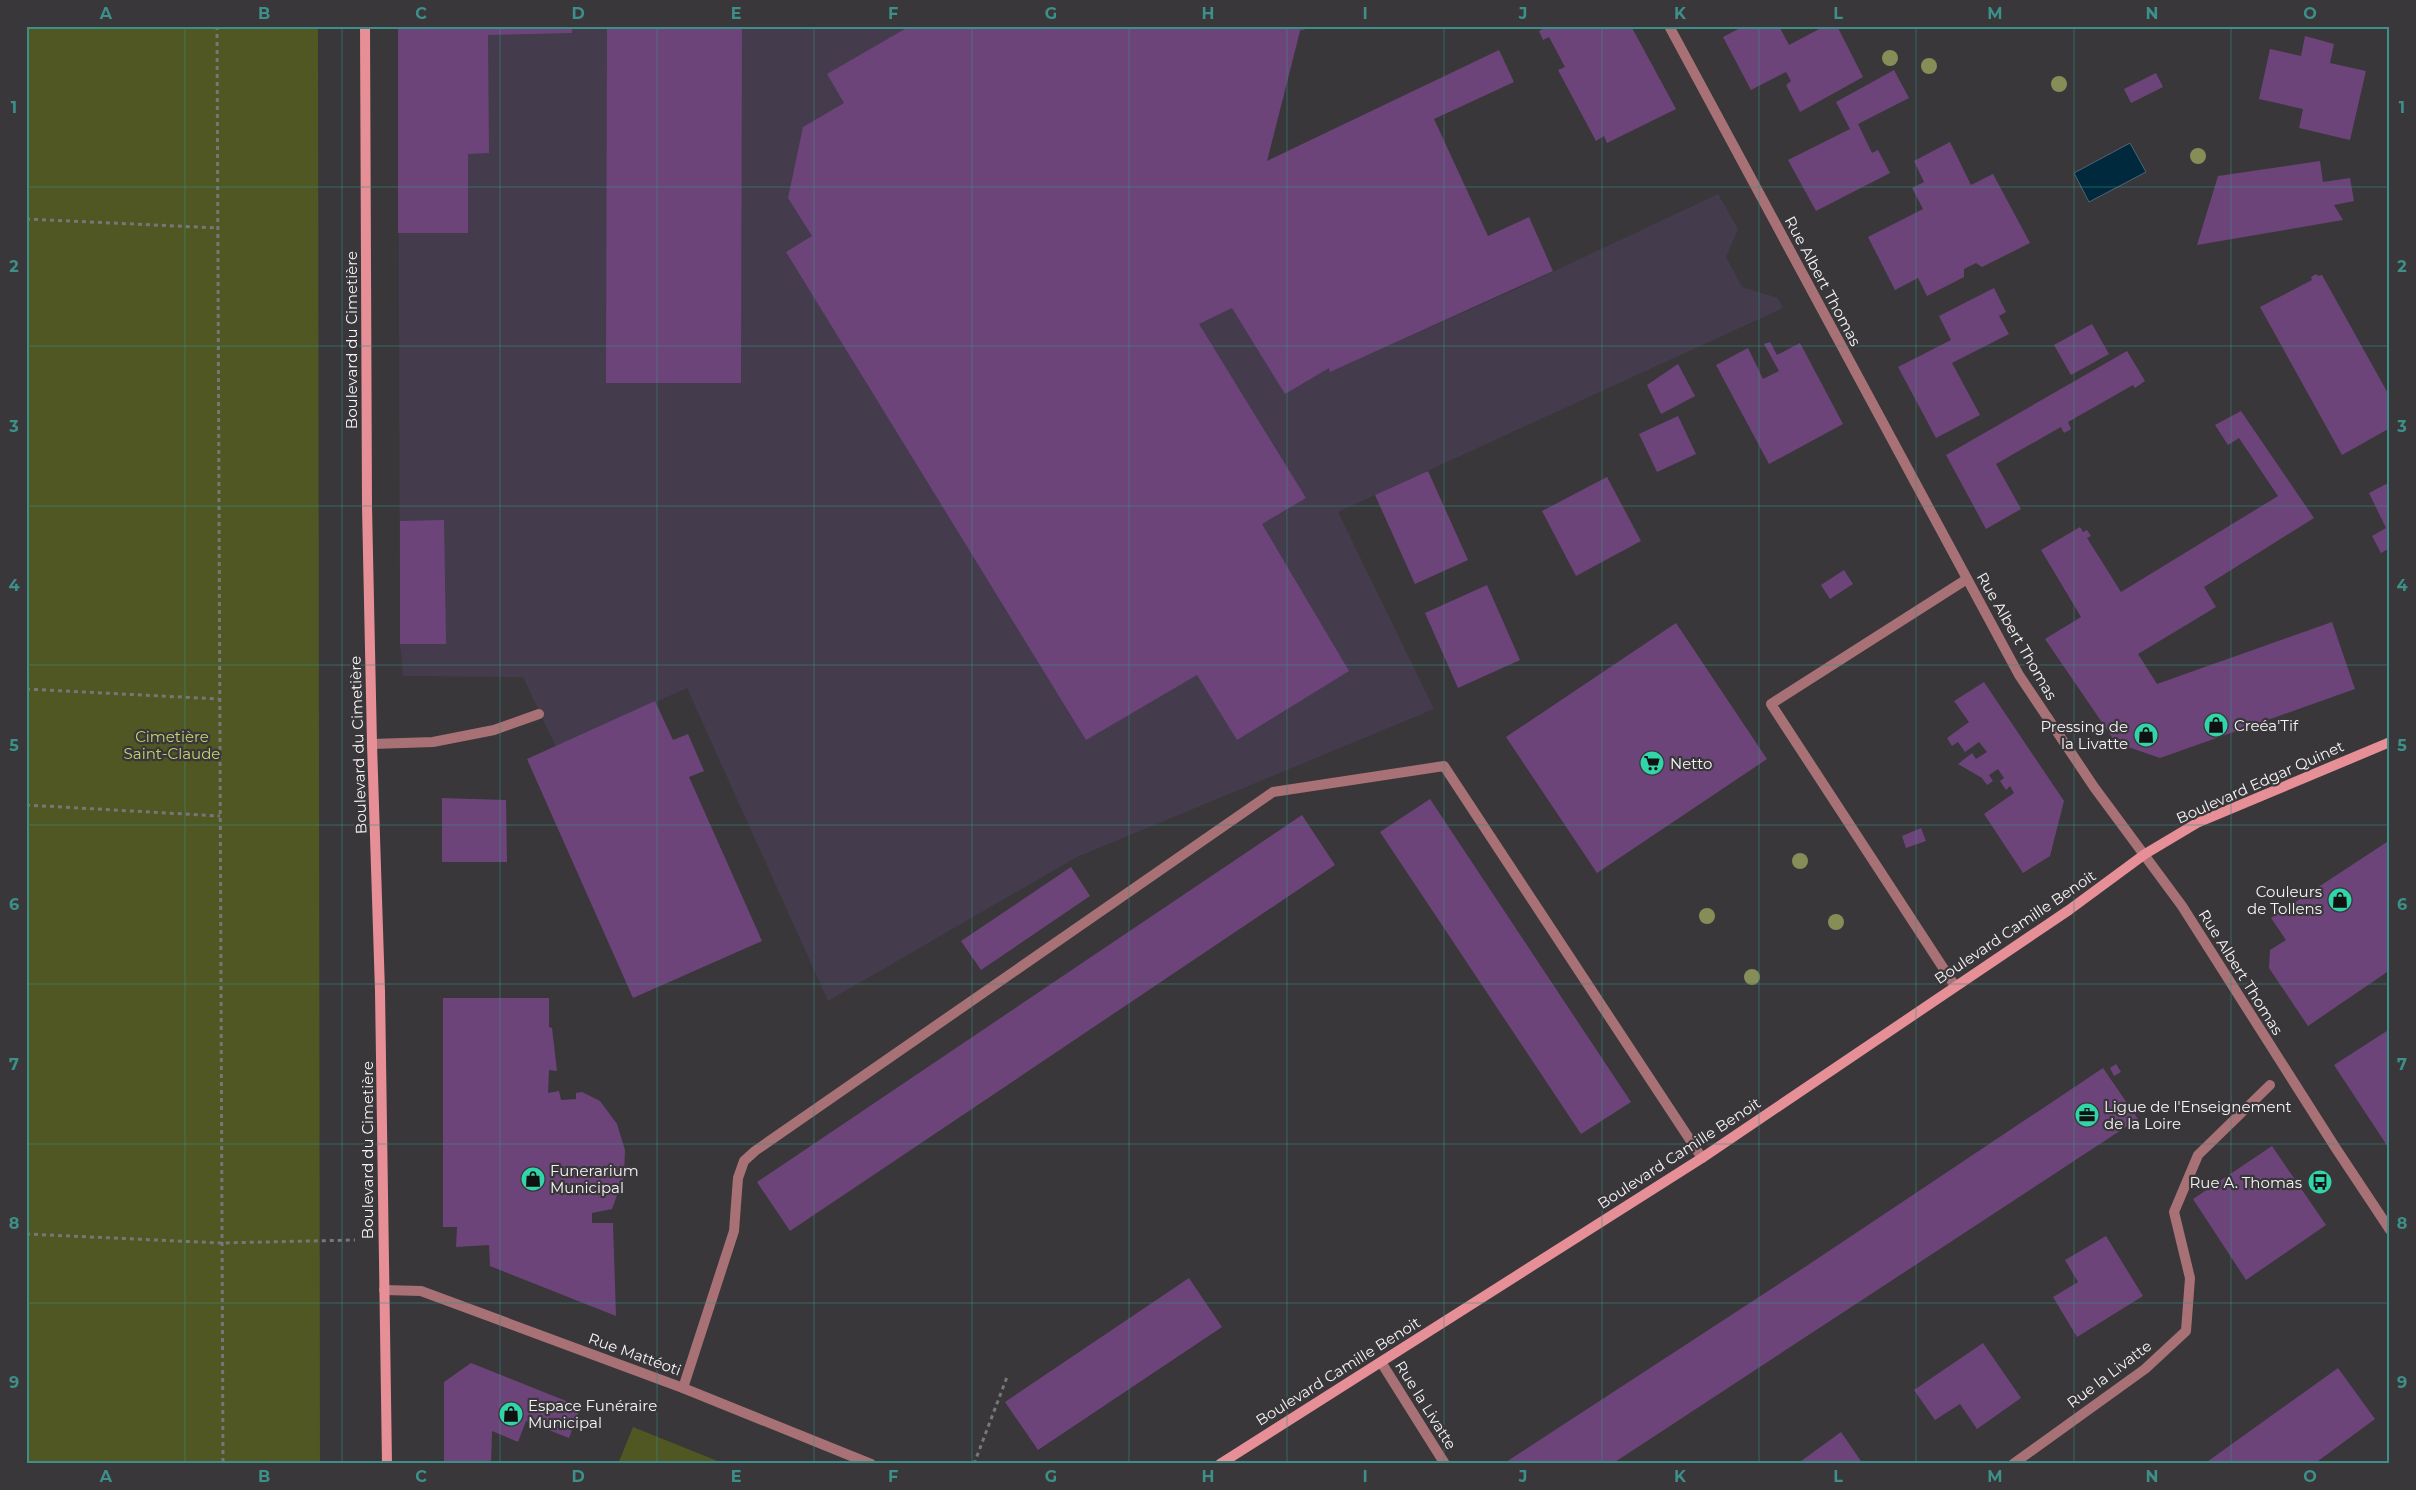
<svg xmlns="http://www.w3.org/2000/svg" width="2416" height="1490" font-family="Montserrat,sans-serif">
	<style>
		.industrial { fill: #443b4c }
		.green { fill: #515722 }
		.water { fill: #00293d; stroke: #4a6674 }
		.building { fill: #6c447a }
		.lines { fill: none; stroke-linecap: round; stroke-linejoin: round }
		.path { stroke: #777678; stroke-width: 3; stroke-dasharray: 4 4; stroke-linecap: butt }
		.lane { stroke: #a87175; stroke-width: 10 }
		.street { stroke: #a87175; stroke-width: 10 }
		.secondary { stroke: #e68f97; stroke-width: 10 }
		.tree { fill: #878d57 }
		.grid { fill: none; stroke: #3d8f89; stroke-width: 1; stroke-opacity: 0.55 }
		.labels { text-anchor: middle; dominant-baseline: central; stroke-width: 4.5; stroke-linejoin: round; paint-order: stroke }
		.street-label { font-size: 15px; fill: #f5f4f5; stroke: #39373a }
		.poi-label { font-size: 15px; fill: #f5f4f5; stroke: #39373a; text-anchor: start }
		.park-label { font-size: 15px; fill: #c7d36e; stroke: #39373a }
		.neatline { fill: none; stroke: #3d8f89; stroke-width: 2 }
		.grid-label { font-size: 16px; text-anchor: middle; font-weight: bold; fill: #3d8f89 }
	</style>
	<rect width="100%" height="100%" fill="#39373a"/>
	<path class="industrial" d="M398,26H1299L1300,32L1267,161L1331,371L1514,290L1718,194L1738,229L1726,257L1742,287L1778,298L1783,308L1338,512L1434,709L1077,857L828,1001L687,688L556,747L523,677L403,676L400,644Z"/>
	<path class="green" d="M26,26H318L320,1464H26Z
		M633,1427L725,1464H618Z"/>
	<path class="water" d="M2130,143L2146,172L2089,202L2074,173Z"/>
	<path class="building" d="M398,26H572V33L488,35L489,153L468,154V233H398Z
		M607,26H742L741,383H606Z
		M910,26H1299L1300,31L1302,26H1314L1300,31L1267,161L1499,50L1514,82L1434,119L1488,236L1529,217L1553,271L1330,372L1329,368L1285,394L1232,308L1199,324L1306,498L1262,524L1349,671L1237,740L1197,675L1086,740L786,252L812,236L788,198L803,127L844,103L827,74Z
		M1548,26H1631L1676,109L1607,143L1604,136L1596,141L1558,70L1565,67L1549,37L1543,40L1539,31Z
		M1744,26H1779L1789,45L1825,26H1837L1863,77L1800,112L1786,85L1791,81L1786,72L1751,90L1723,37Z
		M2305,36L2334,44L2330,63L2366,71L2350,140L2299,128L2303,109L2259,99L2270,49L2301,56Z
		M1894,70L1909,98L1858,124L1872,153L1878,150L1890,173L1816,211L1788,160L1850,129L1836,102Z
		M2156,73L2163,87L2131,103L2124,89Z
		M1950,142L1971,185L1993,174L2030,243L1982,267L1976,263L1964,269V277L1927,296L1918,278L1895,290L1868,237L1923,209L1912,188L1924,182L1914,161Z
		M2320,161L2323,182L2350,178L2354,201L2334,205L2343,220L2197,245L2218,176Z
		M2316,274L2318,276L2322,275L2390,397V428L2342,455L2260,307L2312,280L2311,277Z
		M1994,288L2006,312L1999,316L2009,334L1952,363L1980,415L1936,438L1898,367L1951,340L1939,316Z
		M2092,324L2109,354L2071,375L2054,345Z
		M1770,342L1777,355L1800,343L1843,424L1769,464L1716,365L1748,348L1763,379L1779,371L1764,344Z
		M2127,351L2145,381L2135,388L2133,385L2068,422L2071,429L2064,433L2061,427L1996,464L2021,509L1986,529L1946,455Z
		M1678,364L1695,396L1661,414L1647,385Z
		M2241,411L2314,518L2204,587L2216,607L2138,654L2157,684L2332,622L2355,689L2160,758L2116,743L2045,639L2081,617L2041,550L2080,527L2083,532L2087,530L2091,536L2087,538L2121,592L2278,496L2239,438L2228,445L2215,425Z
		M1678,416L1696,454L1657,472L1639,434Z
		M1428,471L1468,560L1415,584L1375,495Z
		M1607,477L1641,541L1576,576L1542,511Z
		M2390,482V548L2381,553L2372,536L2386,528L2369,493Z
		M444,520L446,644H400V521Z
		M1844,570L1853,584L1830,599L1821,585Z
		M1487,585L1520,660L1458,688L1425,613Z
		M1676,623L1767,759L1597,873L1506,737Z
		M1984,682L2064,801L2050,856L2023,873L1984,814L2014,793L2010,786L2006,790L2000,781L2004,778L1998,769L1989,775L1993,781L1987,785L1982,778L1958,764L1972,753L1976,759L1987,752L1979,742L1965,752L1958,742L1952,746L1947,738L1969,722L1954,701Z
		M655,701L673,740L688,734L704,771L689,777L762,941L633,998L527,759Z
		M442,798L506,800L507,862H442Z
		M1430,799L1631,1102L1581,1134L1380,832Z
		M1302,815L1335,865L790,1231L757,1182Z
		M1921,828L1926,841L1906,848L1902,836Z
		M2390,840V970L2308,1026L2269,968L2270,950L2286,940L2271,918Z
		M1071,867L1090,896L981,970L961,941Z
		M443,998H549V1027L552,1028L557,1071L549,1070L548,1093L559,1091L561,1100L576,1099V1093L582,1092L600,1101L617,1124L625,1150L624,1176L612,1209L592,1213V1223H613L616,1316L490,1266L489,1245L456,1247L457,1227H443Z
		M2390,1029V1150L2334,1065Z
		M2116,1064L2121,1072L2114,1076L2110,1068Z
		M2103,1068L2138,1119L1612,1464H1503L1808,1265Z
		M2272,1146L2326,1225L2246,1280L2193,1199Z
		M2106,1236L2143,1296L2077,1337L2053,1297L2078,1282L2065,1260Z
		M1189,1278L1222,1327L1038,1450L1005,1402Z
		M1983,1343L2021,1398L1977,1429L1960,1404L1935,1420L1914,1390Z
		M471,1363L581,1407L569,1438L526,1421L518,1442L492,1431L491,1464H444V1382Z
		M2338,1368L2375,1419L2314,1464H2204Z
		M1841,1432L1863,1464H1797Z"/>
	<g class="lines">
		<path class="path" d="M217,26L223,1464
			M26,219L218,228
			M26,689L219,699
			M26,805L220,816
			M26,1234L221,1243L355,1240
			M974,1464L1007,1377"/>
		<path class="lane" d="M372,744L433,742L494,730L539,714
			M1955,986L1771,704L1967,579
			M683,1388L734,1231L738,1178L744,1161L755,1151L1273,792L1444,766L1702,1158"/>
		<path class="street" d="M1669,26L2019,675L2094,787L2182,906L2335,1147L2390,1230
			M384,1290L421,1291L683,1388L871,1464
			M1381,1362L1445,1464
			M2013,1464L2145,1369L2186,1331L2190,1278L2174,1212L2198,1155L2270,1085"/>
		<path class="secondary" d="M365,26L367,506L372,744L380,991L387,1464
			M1220,1464L1702,1158L2069,910L2145,854L2197,823L2390,742"/>
	</g>
	<g class="tree">
		<circle cx="1890" cy="58" r="8"/>
		<circle cx="1929" cy="66" r="8"/>
		<circle cx="2059" cy="84" r="8"/>
		<circle cx="2198" cy="156" r="8"/>
		<circle cx="1800" cy="861" r="8"/>
		<circle cx="1707" cy="916" r="8"/>
		<circle cx="1836" cy="922" r="8"/>
		<circle cx="1752" cy="977" r="8"/>
	</g>
	<path class="grid" d="M185,26V1464M342,26V1464M500,26V1464M657,26V1464M814,26V1464M972,26V1464M1129,26V1464M1287,26V1464M1444,26V1464M1602,26V1464M1759,26V1464M1916,26V1464M2074,26V1464M2231,26V1464M26,187H2390M26,346H2390M26,506H2390M26,665H2390M26,825H2390M26,984H2390M26,1144H2390M26,1303H2390"/>
	<defs>
		<symbol id="shop-disc" viewBox="-11 -11 22 22"><circle r="9.5" fill="#32d4a9" stroke="#39373a"/><path d="M-5-2.5h2.3a2.7 3.5 0 0 1 5.4 0H5L5.5 6h-11ZM-1.5-2.5h3a1.5 2.3 0 0 0-3 0Z" fill="#111"/></symbol>
		<symbol id="supermarket-disc" viewBox="-11 -11 22 22"><circle r="9.5" fill="#32d4a9" stroke="#39373a"/><path d="M-6-5.5h2.5l.6 2H6L4.5 2H-2.5L-4.4-4H-6ZM-1.5 3.2a1.3 1.3 0 1 0 .1 0ZM3 3.2a1.3 1.3 0 1 0 .1 0Z" fill="#111"/></symbol>
		<symbol id="office-disc" viewBox="-11 -11 22 22"><circle r="9.5" fill="#32d4a9" stroke="#39373a"/><path d="M-6-3h4V-5.5h4V-3h4V5H-6ZM-1-4.5V-3h2v-1.5ZM-6 0V1H6V0Z" fill="#111"/></symbol>
		<symbol id="bus-disc" viewBox="-11 -11 22 22"><circle r="9.5" fill="#32d4a9" stroke="#39373a"/><path d="M-5-6H5V4H4V6H2V4H-2V6H-4V4H-5ZM-3.5-4V0h7V-4ZM-3.5 1.2v1.5H-2V1.2ZM2 1.2v1.5H3.5V1.2Z" fill="#111"/></symbol>
	</defs>
	<g fill-rule="evenodd">
		<use href="#shop-disc" x="2202" y="711" width="28" height="28"/>
		<use href="#shop-disc" x="2132" y="721" width="28" height="28"/>
		<use href="#supermarket-disc" x="1638" y="749" width="28" height="28"/>
		<use href="#shop-disc" x="2326" y="886" width="28" height="28"/>
		<use href="#office-disc" x="2073" y="1101" width="28" height="28"/>
		<use href="#shop-disc" x="519" y="1165" width="28" height="28"/>
		<use href="#bus-disc" x="2306" y="1168" width="28" height="28"/>
		<use href="#shop-disc" x="497" y="1400" width="28" height="28"/>
	</g>
	<g class="labels">
		<g class="street-label">
			<text transform="translate(1823 281) rotate(62)">Rue Albert Thomas</text>
			<text transform="translate(351 340) rotate(-90)">Boulevard du Cimetière</text>
			<text transform="translate(2017 636) rotate(60)">Rue Albert Thomas</text>
			<text transform="translate(358 745) rotate(-92)">Boulevard du Cimetière</text>
			<text transform="translate(2260 782) rotate(-24)">Boulevard Edgar Quinet</text>
			<text transform="translate(2015 927) rotate(-34)">Boulevard Camille Benoit</text>
			<text transform="translate(2241 972) rotate(58)">Rue Albert Thomas</text>
			<text transform="translate(367 1150) rotate(-90)">Boulevard du Cimetière</text>
			<text transform="translate(1679 1153) rotate(-33)">Boulevard Camille Benoit</text>
			<text transform="translate(635 1354) rotate(20)">Rue Mattéoti</text>
			<text transform="translate(1338 1371) rotate(-32)">Boulevard Camille Benoit</text>
			<text transform="translate(2109 1374) rotate(-37)">Rue la Livatte</text>
			<text transform="translate(1426 1405) rotate(58)">Rue la Livatte</text>
		</g>
		<g class="poi-label">
			<text x="2234" y="725">Creéa'Tif</text>
			<text x="2128" y="726" text-anchor="end">Pressing de<tspan x="2128" dy="17">la Livatte</tspan></text>
			<text x="1670" y="763">Netto</text>
			<text x="2322" y="891" text-anchor="end">Couleurs<tspan x="2322" dy="17">de Tollens</tspan></text>
			<text x="2104" y="1106">Ligue de l'Enseignement<tspan x="2104" dy="17">de la Loire</tspan></text>
			<text x="550" y="1170">Funerarium<tspan x="550" dy="17">Municipal</tspan></text>
			<text x="2302" y="1182" text-anchor="end">Rue A. Thomas</text>
			<text x="528" y="1405">Espace Funéraire<tspan x="528" dy="17">Municipal</tspan></text>
		</g>
		<g class="park-label">
			<text x="172" y="736">Cimetière<tspan x="172" dy="17">Saint-Claude</tspan></text>
		</g>
	</g>
	<rect width="2416" height="1490" fill="none" stroke="#39373a" stroke-width="55"/>
	<rect x="28" y="28" width="2360" height="1434" class="neatline"/>
	<g class="grid-label">
		<text x="106" y="19">A</text>
		<text x="264" y="19">B</text>
		<text x="421" y="19">C</text>
		<text x="578" y="19">D</text>
		<text x="736" y="19">E</text>
		<text x="893" y="19">F</text>
		<text x="1051" y="19">G</text>
		<text x="1208" y="19">H</text>
		<text x="1365" y="19">I</text>
		<text x="1523" y="19">J</text>
		<text x="1680" y="19">K</text>
		<text x="1838" y="19">L</text>
		<text x="1995" y="19">M</text>
		<text x="2152" y="19">N</text>
		<text x="2310" y="19">O</text>
		<text x="14" y="113">1</text>
		<text x="2402" y="113">1</text>
		<text x="14" y="272">2</text>
		<text x="2402" y="272">2</text>
		<text x="14" y="432">3</text>
		<text x="2402" y="432">3</text>
		<text x="14" y="591">4</text>
		<text x="2402" y="591">4</text>
		<text x="14" y="751">5</text>
		<text x="2402" y="751">5</text>
		<text x="14" y="910">6</text>
		<text x="2402" y="910">6</text>
		<text x="14" y="1070">7</text>
		<text x="2402" y="1070">7</text>
		<text x="14" y="1229">8</text>
		<text x="2402" y="1229">8</text>
		<text x="14" y="1388">9</text>
		<text x="2402" y="1388">9</text>
		<text x="106" y="1482">A</text>
		<text x="264" y="1482">B</text>
		<text x="421" y="1482">C</text>
		<text x="578" y="1482">D</text>
		<text x="736" y="1482">E</text>
		<text x="893" y="1482">F</text>
		<text x="1051" y="1482">G</text>
		<text x="1208" y="1482">H</text>
		<text x="1365" y="1482">I</text>
		<text x="1523" y="1482">J</text>
		<text x="1680" y="1482">K</text>
		<text x="1838" y="1482">L</text>
		<text x="1995" y="1482">M</text>
		<text x="2152" y="1482">N</text>
		<text x="2310" y="1482">O</text>
	</g>
</svg>
